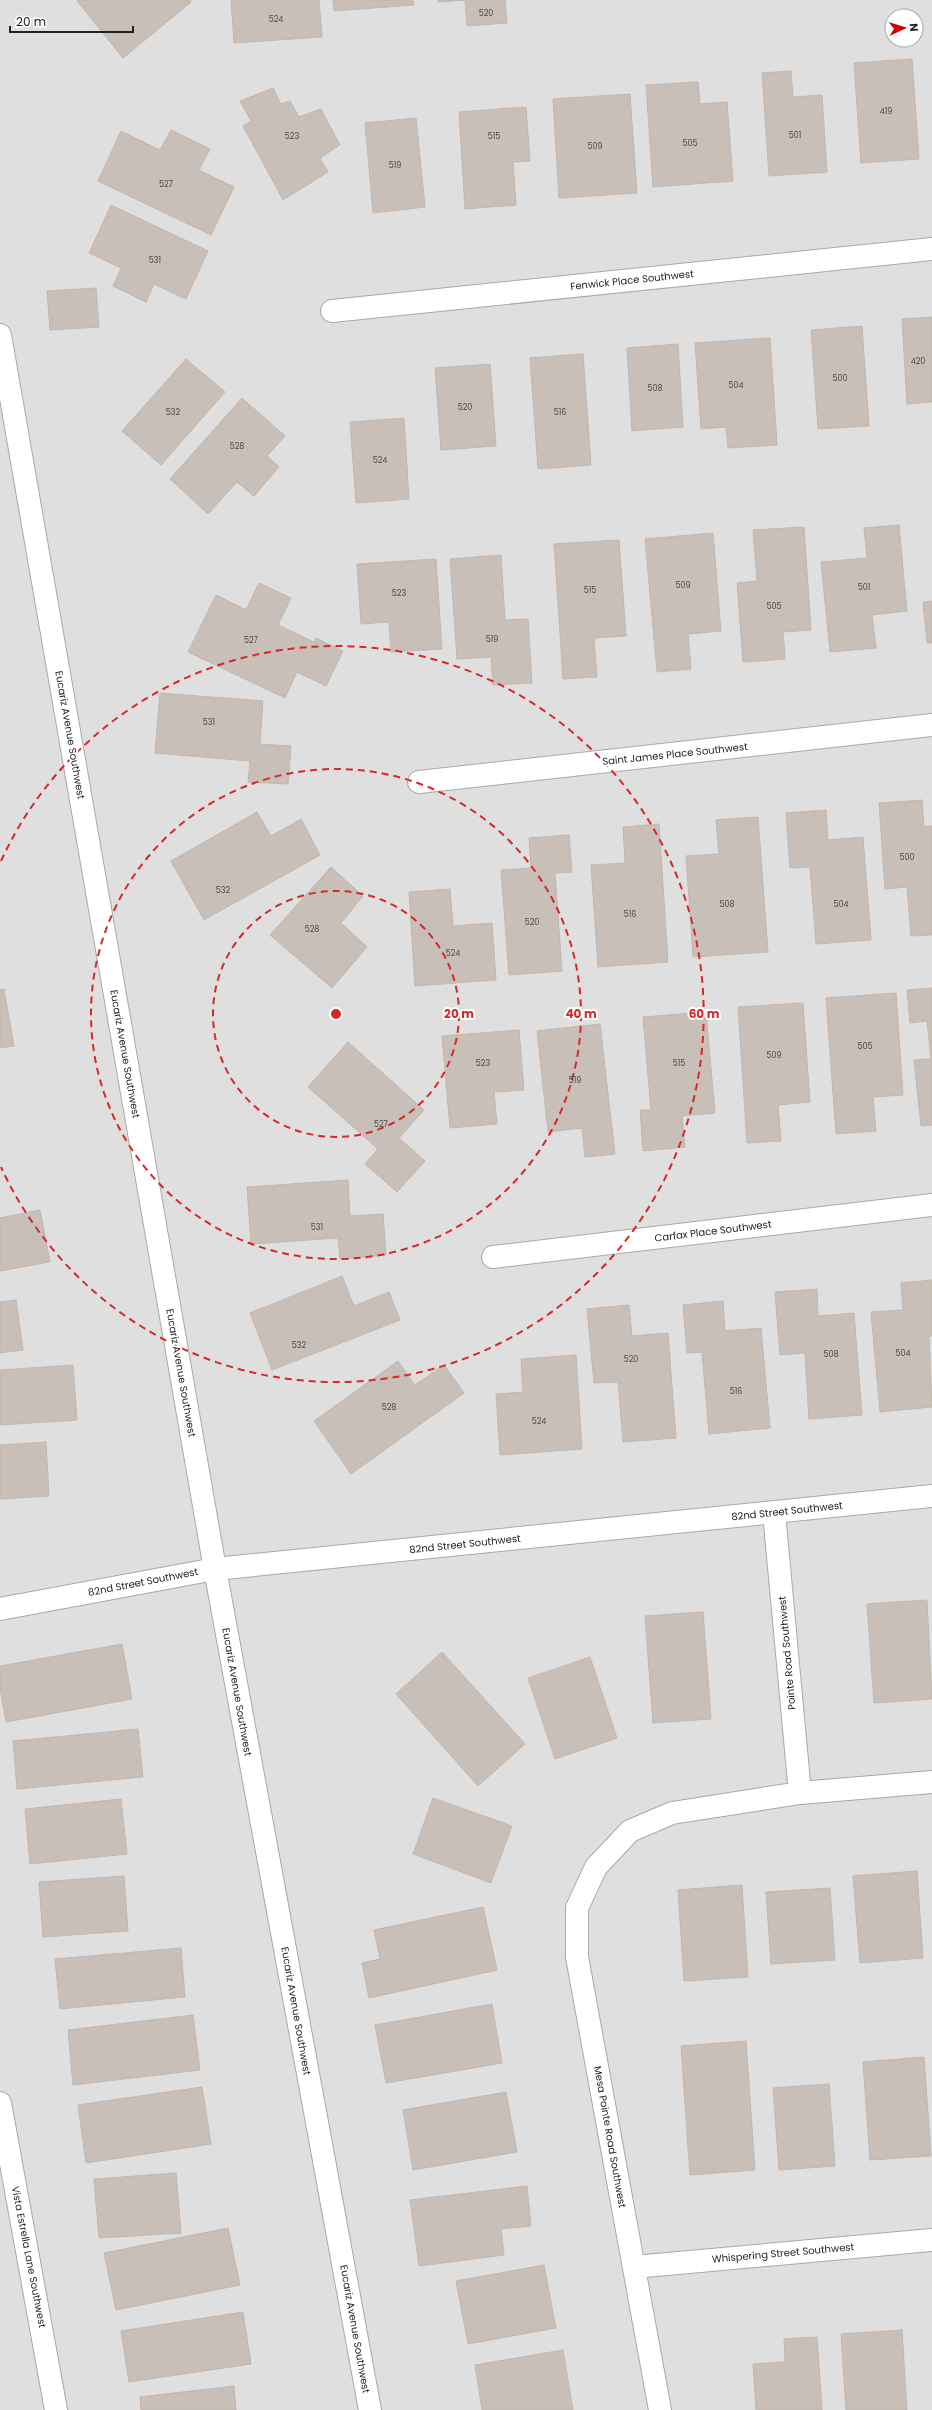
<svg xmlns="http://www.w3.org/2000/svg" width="932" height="2410" font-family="Poppins,sans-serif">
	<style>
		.residential { fill: #e0dfdf; fill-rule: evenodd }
		.building { fill: #c7bfb8; stroke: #c4b6ab }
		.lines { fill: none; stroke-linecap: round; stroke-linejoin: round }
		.minor-casing { stroke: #a9a9a9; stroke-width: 24 }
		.minor { stroke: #fff; stroke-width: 22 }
		.ring { fill: none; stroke: #d62828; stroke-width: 2; stroke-dasharray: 7 5 }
		.labels { text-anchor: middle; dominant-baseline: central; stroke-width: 4; stroke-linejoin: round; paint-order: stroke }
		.number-label { font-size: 8px; fill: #4b4948 }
		.street-label { font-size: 10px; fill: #222; stroke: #fff }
		.centre { fill: #d62828; stroke: #fff; stroke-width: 2 }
		.ring-label { font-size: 12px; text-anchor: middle; font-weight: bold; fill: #d62828; stroke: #fff; stroke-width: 4; stroke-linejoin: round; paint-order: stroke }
	</style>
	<rect width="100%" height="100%" fill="#f2efe9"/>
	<path class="residential" d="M0,0H932V2410H0ZM892,16H916V40H892Z"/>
	<path class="building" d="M79,0H190L191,2L123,58L77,1Z
		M231,0H319L322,37L234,43Z
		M333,0H413L414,5L334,11Z
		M438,0H505L507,23L467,26L465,0L438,2Z
		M912,59L919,159L861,163L854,63Z
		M791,71L793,97L822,95L827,172L769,176L762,73Z
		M698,82L700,104L727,102L733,181L653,187L646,85Z
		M273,88L281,104L290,101L299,117L321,109L340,145L320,158L328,172L283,200L243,126L251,121L240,101Z
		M630,94L637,193L559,198L553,99Z
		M526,107L530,161L513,162L516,205L465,209L459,112Z
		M416,118L425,207L373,213L365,123Z
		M171,130L210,149L199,170L234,187L211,235L98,181L121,131L160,150Z
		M111,205L208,251L186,299L154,284L146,302L113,286L121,268L89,253Z
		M96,288L99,327L50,330L47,291Z
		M932,317V402L907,404L902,319Z
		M862,326L869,426L818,429L811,330Z
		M770,338L777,445L728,448L726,427L701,429L695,343Z
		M678,344L683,427L632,431L627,348Z
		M583,354L591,465L538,469L530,358Z
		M186,359L225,392L161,465L122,431Z
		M490,364L496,446L441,450L435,368Z
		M242,398L285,436L267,456L279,467L254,496L237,482L208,514L170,479Z
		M404,418L409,499L356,503L350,422Z
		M899,525L907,611L872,615L876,648L830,652L821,562L867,558L864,528Z
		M804,527L811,630L783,632L785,659L743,662L737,583L757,581L753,530Z
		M713,533L721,631L688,634L691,669L657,672L645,539Z
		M619,540L626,636L594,638L597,677L563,679L554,544Z
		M501,555L505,620L528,619L532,683L493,685L491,657L457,659L450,559Z
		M436,559L442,649L391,652L389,622L361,624L357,564Z
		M259,583L291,598L278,625L314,642L316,638L343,651L326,686L297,672L285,698L188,652L216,595L246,610Z
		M932,601V643H927L923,602Z
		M160,693L263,701L260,744L291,746L288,784L248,782L250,761L155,753Z
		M922,800L924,827L932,826V935L911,936L907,887L885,889L879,803Z
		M826,810L828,840L863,837L871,940L816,944L810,867L790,868L786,813Z
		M257,812L271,836L301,819L320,855L204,920L171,861Z
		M758,817L768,952L693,957L686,856L719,854L716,820Z
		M659,824L668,962L598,967L591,865L625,863L623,827Z
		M569,835L572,872L555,873L562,971L509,975L501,870L531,868L529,838Z
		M331,867L363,896L341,923L367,947L332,988L270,935Z
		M450,889L453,926L492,923L496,980L415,986L409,892Z
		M932,988V1125L921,1126L914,1060L931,1059L927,1021L910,1023L907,990Z
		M4,989L14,1046L0,1048V990Z
		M896,993L903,1095L873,1097L876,1131L836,1134L826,998Z
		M803,1003L810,1102L778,1105L781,1141L747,1143L738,1007Z
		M706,1012L715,1113L682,1116L685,1147L643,1151L640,1110H651L643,1017Z
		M600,1024L615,1154L585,1157L582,1128L548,1132L537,1031Z
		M519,1030L524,1090L494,1092L497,1124L450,1128L442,1036Z
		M348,1042L424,1110L399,1138L425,1161L397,1192L365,1164L378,1149L308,1087Z
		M348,1180L350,1216L383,1214L386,1255L340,1259L338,1238L251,1244L247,1187Z
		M40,1210L50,1262L0,1271V1218Z
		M342,1276L354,1306L389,1292L400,1320L272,1370L250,1313Z
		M932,1280V1336H929L932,1407L880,1412L871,1312L903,1310L901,1283Z
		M817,1289L818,1316L854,1313L862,1415L809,1419L805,1353L780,1355L775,1292Z
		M16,1300L23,1350L0,1353V1302Z
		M723,1301L725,1331L761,1328L770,1428L709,1434L702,1352L687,1353L683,1305Z
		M629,1305L632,1336L668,1333L676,1438L623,1442L618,1382L594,1383L587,1309Z
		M576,1355L582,1449L500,1455L496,1394L523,1392L521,1359Z
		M398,1361L415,1385L444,1365L464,1393L351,1474L314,1421Z
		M73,1365L77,1420L0,1425V1370Z
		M46,1442L49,1496L0,1499V1445Z
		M927,1600L932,1699L874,1703L867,1604Z
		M703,1612L711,1719L653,1723L645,1616Z
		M122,1644L132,1699L6,1722L0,1688V1666Z
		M442,1652L525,1744L478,1786L396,1694Z
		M590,1657L617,1738L555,1759L528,1678Z
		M138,1729L143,1777L17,1789L13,1741Z
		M433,1798L512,1826L491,1883L413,1854Z
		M121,1799L127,1854L30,1864L25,1809Z
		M917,1871L923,1958L860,1963L853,1876Z
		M124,1876L128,1931L43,1937L39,1882Z
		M742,1885L748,1977L684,1981L678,1890Z
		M830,1888L835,1960L771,1964L766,1892Z
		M483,1907L497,1970L369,1998L362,1963L380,1959L374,1930Z
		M181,1948L185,1997L60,2009L55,1959Z
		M492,2004L502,2063L386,2083L375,2025Z
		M193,2015L200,2070L73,2085L68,2030Z
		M746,2041L755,2170L690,2175L681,2046Z
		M924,2057L931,2156L870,2160L863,2062Z
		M829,2084L835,2166L779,2170L773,2088Z
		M202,2087L211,2144L86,2163L78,2105Z
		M506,2092L517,2152L413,2170L403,2110Z
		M176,2173L181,2233L99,2238L94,2179Z
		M527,2186L531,2226L501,2229L504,2255L419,2266L410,2200Z
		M228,2228L240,2285L116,2310L104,2253Z
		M544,2265L556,2328L468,2344L456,2281Z
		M243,2312L251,2364L129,2382L121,2331Z
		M902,2330L907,2410H846L841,2334Z
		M817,2337L822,2410H756L753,2364L785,2362L784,2339Z
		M563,2350L573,2410H482L475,2365Z
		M234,2386L236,2410H141L140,2397Z"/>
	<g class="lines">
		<defs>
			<path id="minor" d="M332,311L932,249
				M0,335L215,1569L370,2410
				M419,782L932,725
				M493,1257L932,1205
				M774,1513L800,1793
				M0,1609L215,1569L932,1496
				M0,2103L56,2410
				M634,2267L932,2240
				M660,2410L577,1957V1908L596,1867L630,1831L672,1813L800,1793L932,1782"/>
		</defs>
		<use href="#minor" class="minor-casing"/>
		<use href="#minor" class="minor"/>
	</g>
	<g class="ring">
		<circle cx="336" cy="1014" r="123"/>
		<circle cx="336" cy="1014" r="245"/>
		<path d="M1 861A368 368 0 1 1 1 1167"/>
	</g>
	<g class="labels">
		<g class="number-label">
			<text x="486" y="13">520</text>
			<text x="276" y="19">524</text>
			<text x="886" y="111">419</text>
			<text x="795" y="135">501</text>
			<text x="292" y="136">523</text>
			<text x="494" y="136">515</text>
			<text x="690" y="143">505</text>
			<text x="595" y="146">509</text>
			<text x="395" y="165">519</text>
			<text x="166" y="184">527</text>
			<text x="155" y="260">531</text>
			<text x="918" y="361">420</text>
			<text x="840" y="378">500</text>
			<text x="736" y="385">504</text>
			<text x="655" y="388">508</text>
			<text x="465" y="407">520</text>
			<text x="173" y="412">532</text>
			<text x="560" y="412">516</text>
			<text x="237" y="446">528</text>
			<text x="380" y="460">524</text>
			<text x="683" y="585">509</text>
			<text x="864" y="587">501</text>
			<text x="590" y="590">515</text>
			<text x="399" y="593">523</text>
			<text x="774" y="606">505</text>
			<text x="492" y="639">519</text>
			<text x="251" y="640">527</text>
			<text x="209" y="722">531</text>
			<text x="907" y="857">500</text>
			<text x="223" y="890">532</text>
			<text x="727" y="904">508</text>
			<text x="841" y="904">504</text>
			<text x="630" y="914">516</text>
			<text x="532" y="922">520</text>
			<text x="312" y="929">528</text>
			<text x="453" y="953">524</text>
			<text x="865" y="1046">505</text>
			<text x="774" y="1055">509</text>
			<text x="483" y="1063">523</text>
			<text x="679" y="1063">515</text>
			<text x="575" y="1080">519</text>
			<text x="381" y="1124">527</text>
			<text x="317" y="1227">531</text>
			<text x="299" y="1345">532</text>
			<text x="903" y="1353">504</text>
			<text x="831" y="1354">508</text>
			<text x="631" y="1359">520</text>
			<text x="736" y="1391">516</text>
			<text x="389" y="1407">528</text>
			<text x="539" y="1421">524</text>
		</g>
		<g class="street-label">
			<text transform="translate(632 280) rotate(-6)">Fenwick Place Southwest</text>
			<text transform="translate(70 735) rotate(80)">Eucariz Avenue Southwest</text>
			<text transform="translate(675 754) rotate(-6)">Saint James Place Southwest</text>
			<text transform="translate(125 1054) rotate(80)">Eucariz Avenue Southwest</text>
			<text transform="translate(713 1231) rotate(-7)">Carfax Place Southwest</text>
			<text transform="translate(181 1373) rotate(80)">Eucariz Avenue Southwest</text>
			<text transform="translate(787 1511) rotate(-6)">82nd Street Southwest</text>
			<text transform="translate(465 1544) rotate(-6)">82nd Street Southwest</text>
			<text transform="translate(143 1582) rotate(-11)">82nd Street Southwest</text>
			<text transform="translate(787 1653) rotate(-95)">Pointe Road Southwest</text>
			<text transform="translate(237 1692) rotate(80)">Eucariz Avenue Southwest</text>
			<text transform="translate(296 2011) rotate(80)">Eucariz Avenue Southwest</text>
			<text transform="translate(610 2137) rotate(80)">Mesa Pointe Road Southwest</text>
			<text transform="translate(783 2253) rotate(-5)">Whispering Street Southwest</text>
			<text transform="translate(29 2257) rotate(79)">Vista Estrella Lane Southwest</text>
			<text transform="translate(355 2329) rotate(80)">Eucariz Avenue Southwest</text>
		</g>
	</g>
	<circle cx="336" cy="1014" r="6" class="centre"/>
	<g class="ring-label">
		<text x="459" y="1018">20 m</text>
		<text x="581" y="1018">40 m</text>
		<text x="704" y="1018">60 m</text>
	</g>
	<g transform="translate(904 28) rotate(86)"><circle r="19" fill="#ffffff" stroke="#a7a7a7"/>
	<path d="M0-3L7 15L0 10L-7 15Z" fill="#d40000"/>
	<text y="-6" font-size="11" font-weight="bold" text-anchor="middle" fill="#222222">N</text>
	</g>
	<path d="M10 26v6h123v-6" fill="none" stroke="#222222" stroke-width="2"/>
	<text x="16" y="26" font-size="12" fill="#222222" stroke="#ffffff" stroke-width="3" paint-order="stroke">20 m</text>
</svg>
